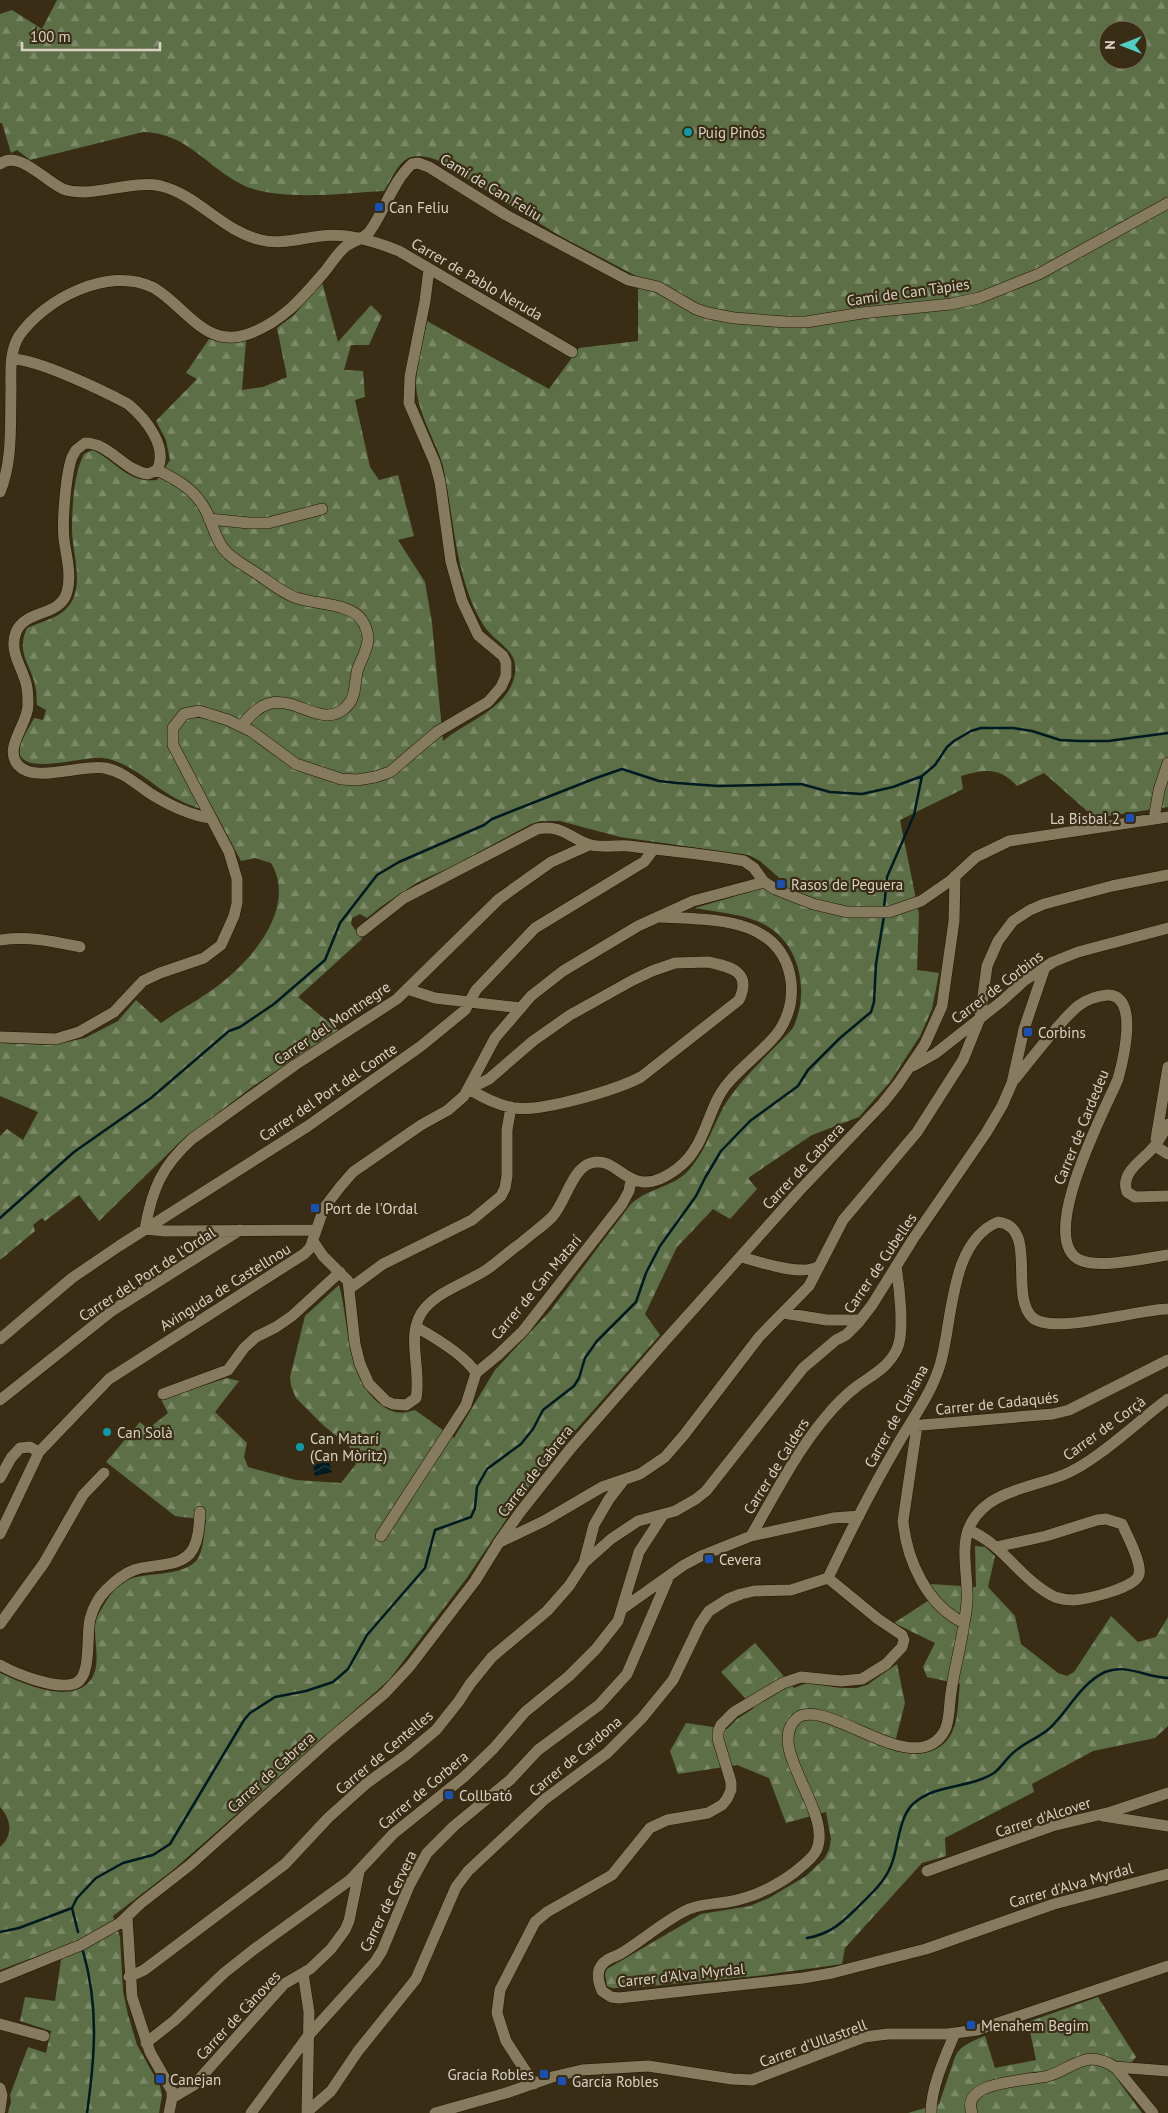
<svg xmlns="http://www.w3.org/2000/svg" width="1168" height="2113" font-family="'PT Sans',sans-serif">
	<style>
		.forest { fill: url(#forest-firs); fill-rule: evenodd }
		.water { fill: url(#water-waves) }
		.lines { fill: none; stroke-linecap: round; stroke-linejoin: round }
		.stream { stroke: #001a21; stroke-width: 2.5 }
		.minor-casing { stroke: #201600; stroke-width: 12 }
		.minor { stroke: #867a5f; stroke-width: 11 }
		.culture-dot { fill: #0f9aa8; stroke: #392e15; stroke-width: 2 }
		.transit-dot { fill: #1a4fb4; stroke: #392e15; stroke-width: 2 }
		.labels { text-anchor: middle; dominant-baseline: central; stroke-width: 4.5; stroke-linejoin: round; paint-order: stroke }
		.poi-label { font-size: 15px; fill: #d9d2c4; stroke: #392e15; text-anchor: start }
		.street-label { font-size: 15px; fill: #d9d2c4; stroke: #392e15 }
	</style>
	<defs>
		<pattern id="forest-firs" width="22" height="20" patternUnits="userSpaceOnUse" patternTransform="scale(1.25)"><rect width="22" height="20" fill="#5d6f47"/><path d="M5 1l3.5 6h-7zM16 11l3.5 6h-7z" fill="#7b8968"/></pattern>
		<pattern id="water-waves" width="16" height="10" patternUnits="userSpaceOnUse" patternTransform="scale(1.25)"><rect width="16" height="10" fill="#001a21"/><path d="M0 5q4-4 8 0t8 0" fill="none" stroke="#253a40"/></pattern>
	</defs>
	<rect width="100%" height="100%" fill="#392e15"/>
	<path class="forest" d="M57,0H1168V807L1095,818L1044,773L1017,786C1000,767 984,769 961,776L963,789L900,820L919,914L917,970L939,973L932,1009L920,1036L890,1082L859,1117L812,1135L748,1178L757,1189L730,1219L713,1209L677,1247L645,1314L660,1335L550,1459L522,1496L466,1579L389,1680L173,1870L113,1916L120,1937L123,1991L128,2015L137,2045L160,2086L162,2095L159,2113H8L11,2102L10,2095L28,2047L46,2053L51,2031L20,2021L25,1997L55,2001L61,1960L56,1949L0,1970V1847C14,1835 11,1819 0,1807V1673C22,1683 65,1703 87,1684C103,1670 94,1644 95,1626C95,1620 99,1613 102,1608C108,1598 116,1585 127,1580C147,1571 192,1578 200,1554C204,1544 204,1531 206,1520L175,1516L106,1462L140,1422L148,1429L168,1413L161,1399L227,1378L239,1381L215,1412L247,1443L244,1457L248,1467L296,1480L341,1483L356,1464L349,1446L324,1426L296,1398L291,1386L290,1377L305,1316L339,1285C350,1324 345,1380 383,1406C394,1414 402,1414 415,1410L454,1438L495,1370L551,1310L630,1205C646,1189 670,1188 686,1173C706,1153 712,1126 726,1103C743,1076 772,1052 793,1028C808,997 803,953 773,930C753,914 719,913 695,908L784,882L760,861L749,855L620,837L560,821H541L531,824L451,867L418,882L382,906L367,918L360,914L352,918L351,924L362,939L298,997L338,1030L252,1087L181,1141L99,1221L79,1195L45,1221L42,1218L33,1225L35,1231L0,1260V1136L7,1129L23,1140L38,1112L0,1096V1043L53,1045L85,1038L118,1021L136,1000L161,1023C182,1008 205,997 225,980C257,954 296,904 271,863L255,858L241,861L216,814C201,809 184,804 170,795C150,783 128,761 103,758C85,756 33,773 21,757C15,747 30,727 34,718L43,720L46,710L37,705C36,700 37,694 36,689C32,665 15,654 27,628C38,623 55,619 65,610C87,589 72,555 72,529C72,506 74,473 84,454L92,450C116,460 127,484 157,480L170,460L166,440L156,421L197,379L186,373L209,339L226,342L246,341L242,390L263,387L287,377L277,328L294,315L322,282L338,342L371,305L382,316L369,345H351L344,370L363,371L365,397L355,400L370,467L379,480L398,475L414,536L398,540L425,582L432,623L443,741C464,723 501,711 512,684C526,649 494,646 481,621C455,575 454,518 443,466C436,442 421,419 417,394C413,373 423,342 427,321L549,389L579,348L638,341V277L560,236L437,160C403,148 400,165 384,191C345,193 277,202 243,185C206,167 188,133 143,132L30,160L17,150L11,153L2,123H0V14L12,10L42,29ZM1108,30H1138V60H1108Z
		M975,1546L985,1547L995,1556L988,1587L1015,1616L1021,1644L1058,1673L1067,1676L1074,1672L1111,1616L1138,1642L1156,1637L1168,1617V1726L1155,1738L1093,1751L1032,1784L1034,1792L945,1838L946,1856L922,1863L845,1948L842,1964L756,1976L629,1988H612L607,1986L605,1974L607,1969L701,1914L750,1906L769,1898L806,1876L824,1859L829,1850L831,1839L826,1812L786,1823L769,1778L737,1765L678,1774L670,1751L686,1723L727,1729L737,1719L754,1708L721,1672L755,1643L794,1688L807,1683L841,1688H857L867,1685L897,1664L905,1703L893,1750C915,1757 943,1755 953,1730C959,1716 958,1698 960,1684L927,1677L923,1667L935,1643L894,1623L937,1595L930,1584L976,1587Z
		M1098,1997L1136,2057L1117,2079L1142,2113H908L939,2104L955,2057C960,2045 973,2041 985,2036L995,2068L1036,2060L1028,2022Z"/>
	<path class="water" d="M329,1461L332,1472L315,1476L313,1465Z"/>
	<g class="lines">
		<path class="stream" d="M884,908L887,877L914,815L922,776
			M0,1218L74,1152L151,1098L229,1031L240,1027L274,1004L325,960L340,923L377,875L399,862L484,825L492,819L596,778L622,769L659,781L677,783L718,786L801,784L830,792L862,794L893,787L922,776L935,765L947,747L954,741L971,731L981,728H1013L1032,731L1060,740L1079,741H1108L1168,733
			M0,1932L19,1928L72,1908
			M78,1932L72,1908L77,1898L96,1878L123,1863L153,1855L170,1844L244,1720L250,1713L275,1697L306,1691L333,1682L348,1669L367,1635L425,1568L435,1530L471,1517L475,1508L477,1487L487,1469L521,1444L533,1429L543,1410L574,1386L579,1378L585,1358L597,1341L636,1302L646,1273L660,1246L696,1196L705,1178L721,1151L750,1121L798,1086L808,1070L840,1038L871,1012L874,1002L876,964L884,916
			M807,1938C831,1934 843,1922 860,1905C874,1891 887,1880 893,1860C898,1844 900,1816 913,1804C936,1783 969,1789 994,1773C1003,1766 1008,1755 1018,1749C1028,1741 1040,1737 1050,1728C1068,1711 1081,1683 1105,1672C1126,1663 1147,1678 1168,1678
			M83,1951C99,2007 95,2056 87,2113"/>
		<defs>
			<path id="minor" d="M0,164C18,149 45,181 63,189C70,192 78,192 85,192C109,191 137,181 161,186C198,195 222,231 261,240C280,245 302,238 321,236C348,233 374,241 399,251L572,352
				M12,359C37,359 104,391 128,404C145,418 169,447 157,470L148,474C124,471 110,443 85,443L76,450L72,457C66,474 62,520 64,539C66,556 72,574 67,592C60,617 26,609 16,632C9,651 21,665 26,683C28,690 28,698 28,705C28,724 3,748 18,765C34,784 81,764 105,768C124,772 136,784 151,794C169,805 189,815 210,818
				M157,470C178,480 197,491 207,513C213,525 215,537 223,548C231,559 244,565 256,573C268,581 280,591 294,597C314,605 352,602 363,622C366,627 368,634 368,640C367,650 362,659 358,668C354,682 357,697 346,707C315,737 282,669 242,726
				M0,492C13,461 10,424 11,391C11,373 9,352 19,336C44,299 109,266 152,287C182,302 203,348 245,335C281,324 303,297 326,270C332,262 338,253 345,247C354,240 363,240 370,231C385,210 393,181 412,164L418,163L429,167L506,215L628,280L658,287L696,309L708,313L734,318L786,322H806L862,313L951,304L979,298L1039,274L1168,203
				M209,519L249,523H268L322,509
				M1154,819L1159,790L1168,763
				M362,931L404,898L537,829C563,824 570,839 591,845C603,848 617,845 629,846C667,851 706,854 744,861L754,868L764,882L775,889L813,904L847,912H889L921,901L950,881L976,857L1009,841L1168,817
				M0,940C30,936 51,941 80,947
				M708,962C732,967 752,972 739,1000L641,1077C616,1090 542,1112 515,1108C499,1106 482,1097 469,1089L489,1079L533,1041L570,1015L633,980L652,971L675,963Z
				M407,989L435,998L521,1008
				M0,1037L56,1039L79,1032L114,1012L143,981L160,973L204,958L221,945L234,916L237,903V879L229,852L173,745V728L184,714L199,711L228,720L251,731L296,764L341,779L357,780L375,777L390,772L437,732L488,702L501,687L506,676V662L503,656L478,635L462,601L451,562L440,482L435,463L409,403L410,376L425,301L429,269
				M913,1066L936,1053L1002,1001L1025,980L1053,962L1078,952L1168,928
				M1015,1079C1033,1057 1058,1023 1078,1006C1086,1000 1097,996 1107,995C1140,994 1123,1061 1118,1079C1105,1110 1036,1239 1080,1260C1099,1269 1147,1258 1168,1255
				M1168,1124C1164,1131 1161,1138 1156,1144C1146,1159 1119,1171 1127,1192L1135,1197L1168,1196
				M1156,1139L1168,1067
				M1155,1146L1168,1154
				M316,1230L165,1231L145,1229C152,1189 162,1166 192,1139L295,1065L397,999L499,899L551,862L589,845
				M313,1241L323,1256L348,1281L355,1344L360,1364L369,1384L386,1401L393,1404L406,1405L416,1398C422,1369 404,1332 425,1308C441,1290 466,1283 486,1270C498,1262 509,1251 521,1243C531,1234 542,1227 552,1217C565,1204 572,1168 591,1163C621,1154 629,1206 678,1168C707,1146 707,1107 728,1083C744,1064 765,1050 779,1031C789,1016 793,999 791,981C782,916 711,920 661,917
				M741,1257C760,1262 802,1277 819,1266
				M349,1289L383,1264L472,1220L501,1196L505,1188L507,1176V1130L511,1107
				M783,1313L827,1320H860
				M416,1327C434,1337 465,1355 476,1373
				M0,1339L72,1278L119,1246L308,1126L421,1046L465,1010L476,990L535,928L637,866L644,862L653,850
				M163,1394L228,1370L244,1348L256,1337L276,1327L292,1316L340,1272
				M0,1400L113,1310L240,1230
				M910,1426L1053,1414L1069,1410L1168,1360
				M917,1426L903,1521C907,1561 927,1605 964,1623C966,1613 968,1603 967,1592C967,1572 961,1547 969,1528C984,1491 1031,1488 1063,1475C1096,1462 1138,1421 1168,1399
				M0,1478L11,1458L20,1448L30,1447L39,1452
				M968,1530C1003,1543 1021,1581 1055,1597C1061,1599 1068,1600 1074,1600C1087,1599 1137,1588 1139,1574C1142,1563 1127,1535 1122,1524L1106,1519L1097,1520L1046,1536L996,1547
				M0,1534L39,1452L109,1379L304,1254L310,1248L324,1208L340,1187L353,1172L421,1125L448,1110L464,1096L495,1038L531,996L563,971L638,926L693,901L764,882
				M381,1536L466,1405L476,1373L498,1355L523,1331L622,1204L629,1191L631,1180
				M751,1536C774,1496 795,1454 824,1419C833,1408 844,1396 856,1387C872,1375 888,1368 897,1349C905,1332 899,1285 896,1266
				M498,1543L544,1521L602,1487L640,1474L665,1457L684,1435L759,1337L809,1286L843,1220L917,1132L963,1060L980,1018L987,966L998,941L1013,921L1030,910L1044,904L1112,886L1168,875
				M584,1563L611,1539L638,1521L675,1511L696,1499L706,1491L803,1368L836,1340L846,1335L858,1323L872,1305L913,1239L986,1133L1002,1106L1012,1083L1024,1029L1045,967
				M828,1578C849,1534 871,1490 895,1449C910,1422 931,1395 940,1365C953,1322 949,1242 998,1222C1039,1227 1008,1296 1033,1318C1053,1335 1140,1309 1168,1309
				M622,1609L684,1565L701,1556L751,1536L833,1518L859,1516
				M964,1623C961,1647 954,1669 951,1693C949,1705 950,1719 945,1730C916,1785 824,1693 796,1719C765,1748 835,1814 816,1851C812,1859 802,1866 795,1872C775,1887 751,1898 727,1902C714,1904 701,1904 689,1909C666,1919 642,1941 620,1954C613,1957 605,1959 601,1966C596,1973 599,1984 602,1991L611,1997L619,1998L803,1978L832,1973L926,1949L1054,1904L1168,1874
				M0,1624L44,1563L83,1495L104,1473
				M0,1665C16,1674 58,1691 76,1683C92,1675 86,1636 90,1619C93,1608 98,1598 106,1590C114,1582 123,1574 134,1570C152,1563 182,1569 193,1549C199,1538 199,1525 200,1512
				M1103,1816L1168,1826
				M927,1871L1052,1826L1111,1812L1168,1793
				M127,1917L132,1997L150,2052L172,2091V2098L169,2113
				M303,1973L309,2012L307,2113
				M129,1977L144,1970L285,1864L328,1818L367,1783L406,1755L436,1730L459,1701L470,1684L492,1657L547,1611L569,1586L584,1563L594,1525L609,1499L623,1481
				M0,1978L81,1945L120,1923L140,1904L190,1865L330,1739L385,1693L410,1666L475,1581L501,1539L521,1511L571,1448L664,1342L799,1191L883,1103L898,1084L925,1044L942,1006L954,921L955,876
				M0,2024L44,2036
				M146,2043L175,2020L224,1973L253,1950L350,1880L393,1834L464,1777L494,1748L525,1712L569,1676L596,1649L618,1621L639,1552L663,1515
				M1115,2067L1168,2071
				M534,2084L506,2041L497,2013L500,1990L535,1922L547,1912L612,1875L650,1828L667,1820L708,1813L722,1805L727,1799L731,1790V1782L718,1739V1732L721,1725L734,1712L783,1683L801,1677L841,1681L862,1679L886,1664L902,1647L904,1640L902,1635L878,1619L828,1578
				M0,2088L2,2095L0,2110
				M172,2098L194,2085L284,1984L310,1969L331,1949L345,1930L349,1921L359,1872
				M307,2112L331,2091L358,2051L416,1979L456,1887L468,1871L545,1799L607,1753L642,1718L673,1680L700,1624L709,1611L728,1599L741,1594L754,1591L791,1590L828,1578
				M251,2113L308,2036L375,1962L382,1951L410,1884L427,1853L454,1826L510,1780L538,1750L599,1705L627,1674L669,1576
				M435,2113L506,2093L552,2077L582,2070L648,2066L732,2079L752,2080L864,2037L888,2034H948L977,2030L1168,1966
				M931,2113C931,2087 945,2057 955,2033
				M972,2113C960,2080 1029,2081 1048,2076C1063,2072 1076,2060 1091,2059C1100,2059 1109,2063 1116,2068L1153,2113"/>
		</defs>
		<use href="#minor" class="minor-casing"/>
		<use href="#minor" class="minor"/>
	</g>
	<g class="culture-dot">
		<circle cx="688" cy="132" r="5"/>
		<circle cx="107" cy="1432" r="5"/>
		<circle cx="300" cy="1447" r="5"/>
	</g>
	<g class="transit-dot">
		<rect x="374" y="202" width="10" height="10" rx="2.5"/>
		<rect x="1125" y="813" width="10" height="10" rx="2.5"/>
		<rect x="776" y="879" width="10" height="10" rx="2.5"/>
		<rect x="1023" y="1027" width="10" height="10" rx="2.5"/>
		<rect x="310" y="1203" width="10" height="10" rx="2.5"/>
		<rect x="704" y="1554" width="10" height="10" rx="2.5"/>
		<rect x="444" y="1790" width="10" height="10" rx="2.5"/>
		<rect x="966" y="2020" width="10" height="10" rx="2.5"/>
		<rect x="539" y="2069" width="10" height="10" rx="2.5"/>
		<rect x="155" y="2074" width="10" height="10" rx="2.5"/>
		<rect x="557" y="2076" width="10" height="10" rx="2.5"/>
	</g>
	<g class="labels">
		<g class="poi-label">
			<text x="698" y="132">Puig Pinós</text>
			<text x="389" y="207">Can Feliu</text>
			<text x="1120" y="818" text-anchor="end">La Bisbal 2</text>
			<text x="791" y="884">Rasos de Peguera</text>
			<text x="1038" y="1032">Corbins</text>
			<text x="325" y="1208">Port de l'Ordal</text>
			<text x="117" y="1432">Can Solà</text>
			<text x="310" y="1438">Can Matarí<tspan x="310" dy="17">(Can Mòritz)</tspan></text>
			<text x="719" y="1559">Cevera</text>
			<text x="459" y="1795">Collbató</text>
			<text x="981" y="2025">Menahem Begim</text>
			<text x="534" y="2074" text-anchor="end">Gracía Robles</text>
			<text x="170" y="2079">Canejan</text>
			<text x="572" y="2081">García Robles</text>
		</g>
		<g class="street-label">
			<text transform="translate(491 187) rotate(31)">Camí de Can Feliu</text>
			<text transform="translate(477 279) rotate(30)">Carrer de Pablo Neruda</text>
			<text transform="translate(908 292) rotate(-8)">Camí de Can Tàpies</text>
			<text transform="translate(997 987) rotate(-37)">Carrer de Corbins</text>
			<text transform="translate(332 1023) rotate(-34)">Carrer del Montnegre</text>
			<text transform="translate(328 1092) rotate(-34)">Carrer del Port del Comte</text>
			<text transform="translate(1081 1127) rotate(-68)">Carrer de Cardedeu</text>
			<text transform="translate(803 1166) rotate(-47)">Carrer de Cabrera</text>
			<text transform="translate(880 1263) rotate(-56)">Carrer de Cubelles</text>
			<text transform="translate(147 1274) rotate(-33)">Carrer del Port de l'Ordal</text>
			<text transform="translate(225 1287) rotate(-32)">Avinguda de Castellnou</text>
			<text transform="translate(536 1287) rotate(-50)">Carrer de Can Matarí</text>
			<text transform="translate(997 1403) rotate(-6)">Carrer de Cadaqués</text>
			<text transform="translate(896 1416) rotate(-61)">Carrer de Clariana</text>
			<text transform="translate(1104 1428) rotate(-36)">Carrer de Corçà</text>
			<text transform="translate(776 1466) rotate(-58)">Carrer de Calders</text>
			<text transform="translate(535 1471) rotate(-52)">Carrer de Cabrera</text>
			<text transform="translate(384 1752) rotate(-40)">Carrer de Centelles</text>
			<text transform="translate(575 1756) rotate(-40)">Carrer de Cardona</text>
			<text transform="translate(271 1772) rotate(-42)">Carrer de Cabrera</text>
			<text transform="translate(423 1790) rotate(-40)">Carrer de Corbera</text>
			<text transform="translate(1043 1817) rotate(-18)">Carrer d'Alcover</text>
			<text transform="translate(1071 1885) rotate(-16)">Carrer d'Alva Myrdal</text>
			<text transform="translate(388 1901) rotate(-64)">Carrer de Cervera</text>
			<text transform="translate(681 1975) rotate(-6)">Carrer d'Alva Myrdal</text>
			<text transform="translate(238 2015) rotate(-47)">Carrer de Cànoves</text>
			<text transform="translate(813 2043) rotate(-20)">Carrer d'Ullastrell</text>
		</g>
	</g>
	<g transform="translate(1123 45) rotate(270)"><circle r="24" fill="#392e15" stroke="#79705b"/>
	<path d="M0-4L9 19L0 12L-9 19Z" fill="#54cdc7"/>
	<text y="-8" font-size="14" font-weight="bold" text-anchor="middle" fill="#d9d2c4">N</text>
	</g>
	<path d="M22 42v8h138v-8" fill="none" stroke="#d9d2c4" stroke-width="2.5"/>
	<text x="30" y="42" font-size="15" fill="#d9d2c4" stroke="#392e15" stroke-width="4" paint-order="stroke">100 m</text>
</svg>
